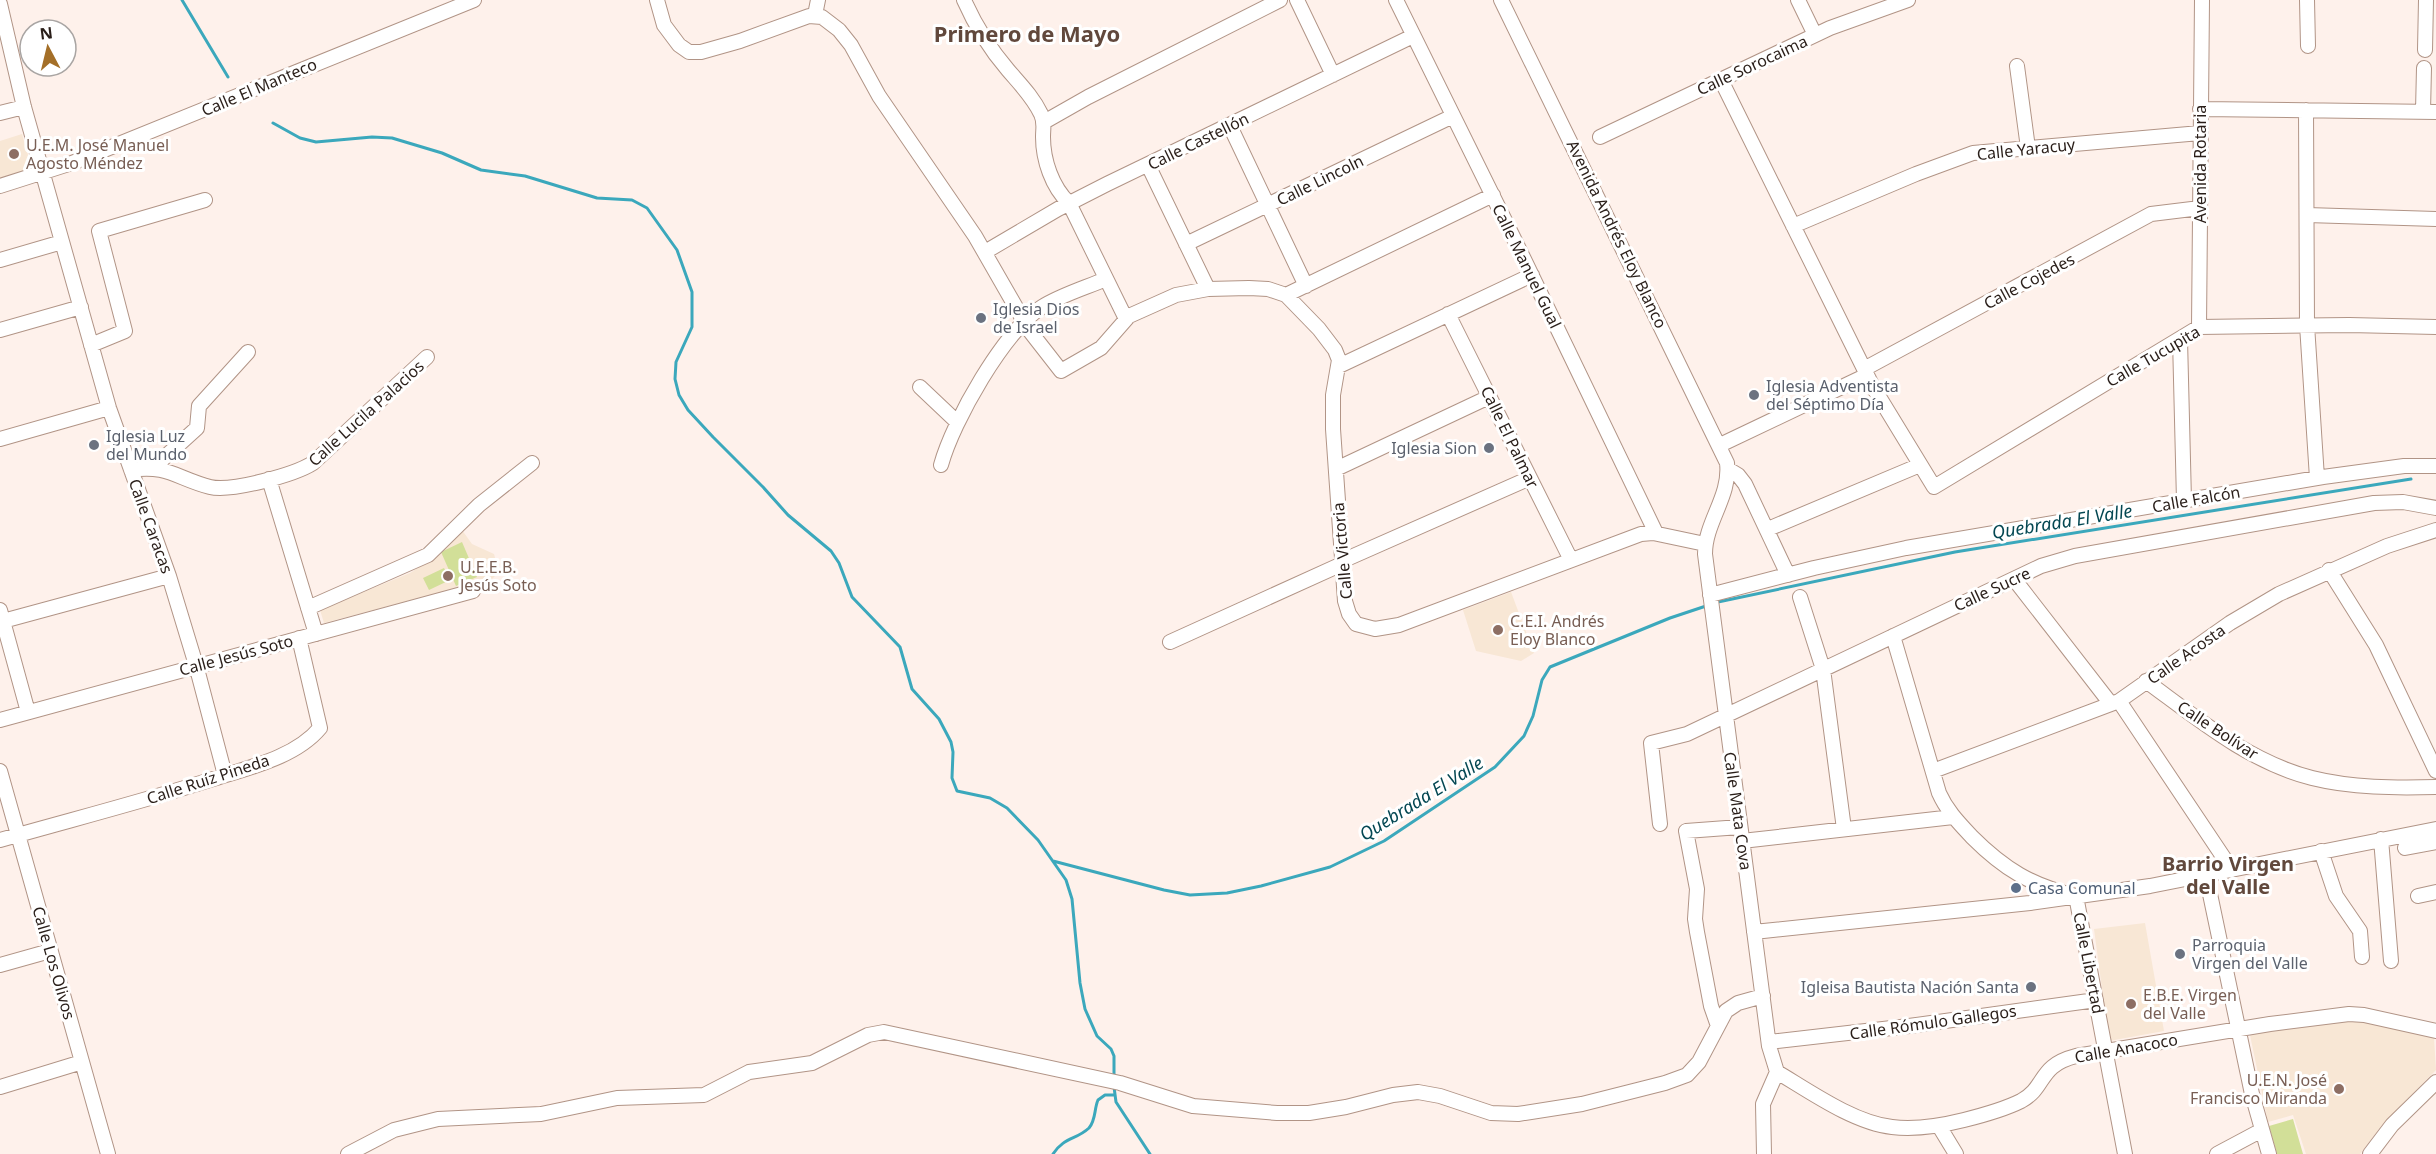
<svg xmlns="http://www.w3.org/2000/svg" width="2436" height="1154" font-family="'Noto Sans',sans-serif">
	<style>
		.education { fill: #f8e7d5 }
		.green { fill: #d2df98 }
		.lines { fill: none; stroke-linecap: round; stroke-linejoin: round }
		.stream { stroke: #3ba8bc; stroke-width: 3 }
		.minor-casing { stroke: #b19486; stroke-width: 16 }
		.minor { stroke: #fff; stroke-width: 14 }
		.education-dot { fill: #8d6e63; stroke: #fff; stroke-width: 2 }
		.worship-dot { fill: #6b7280; stroke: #fff; stroke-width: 2 }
		.service-dot { fill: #5c6f8a; stroke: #fff; stroke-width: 2 }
		.labels { text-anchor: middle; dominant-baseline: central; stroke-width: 6; stroke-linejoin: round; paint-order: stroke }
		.street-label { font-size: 16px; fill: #291e19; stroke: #fff }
		.education-label { font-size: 16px; fill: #785e54; stroke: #fff; text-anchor: start }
		.worship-label { font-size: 16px; fill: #5b616d; stroke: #fff; text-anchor: start }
		.service-label { font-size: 16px; fill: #4e5e75; stroke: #fff; text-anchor: start }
		.water-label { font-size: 18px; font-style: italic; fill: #044752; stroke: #fff }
		.quarter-label { font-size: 20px; font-weight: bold; fill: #61483c; stroke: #fff }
		.district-label { font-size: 22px; font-weight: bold; fill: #61483c; stroke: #fff }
	</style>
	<rect width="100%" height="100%" fill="#fef1eb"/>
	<path class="education" d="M22,134L32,169L0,178V141Z
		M462,530L472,544L494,554L498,569L496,575L492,579L324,623L320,610L410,573L430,560Z
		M1511,592L1534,653L1521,661L1476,651L1463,610Z
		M2145,923L2164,1031L2109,1041L2094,929Z
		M2341,1020L2363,1021L2434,1038L2436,1070L2382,1125L2360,1154H2306L2293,1115L2268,1122L2250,1035L2252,1033Z"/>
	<path class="green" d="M462,542L477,577L456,586L441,552Z
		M444,568L450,580L429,590L423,578Z
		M2293,1119L2303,1154H2277L2269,1126Z"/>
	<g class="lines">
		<path class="stream" d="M182,0L228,77
			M273,123L300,138L316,142L372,137L392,138L442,153L481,170L525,176L597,198L632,200L647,208L677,250L692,292V327L676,362L675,379L679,395L688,410L713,437L763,487L788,515L831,551L839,563L852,597L900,647L912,689L939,719L951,742L953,752L952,778L957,791L990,798L1007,808L1038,840L1066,880L1072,899L1080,983L1085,1009L1097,1036L1111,1049L1114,1056V1078
			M1718,602L1955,552L2411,479
			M1053,861L1164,890L1190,895L1227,893L1261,886L1330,867L1384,841L1495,767L1524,736L1533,716L1542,680L1550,667L1670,618L1706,606
			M1114,1087L1116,1102L1150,1154
			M1053,1154C1064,1137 1076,1140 1089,1128C1096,1120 1094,1109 1098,1100L1105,1095H1114"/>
		<defs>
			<path id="minor" d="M657,0L664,25L679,45L689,52H701L740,41L809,16L822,17L839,30L851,45L879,96L975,236L1029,330L1061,371L1101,348L1129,316L1176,295L1208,289L1249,288L1268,289L1286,295L1319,329L1335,350L1339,360L1333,395V429L1345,601L1349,614L1356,624L1375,629L1399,625L1641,534L1653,533L1705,544
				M964,0C975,25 990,49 1008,70C1020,84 1033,97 1041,114C1045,122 1043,128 1043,137C1043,160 1052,187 1069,203L1126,319
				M1297,0L1333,75
				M1396,0L1521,253L1656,533
				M1501,0L1727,463C1731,496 1705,522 1705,554L1769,1046L1777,1072L1763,1104L1764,1154
				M1798,0L1815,35
				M2307,0L2308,46
				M0,4L24,107L109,408L169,576L196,665L225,775
				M815,15L818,0
				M2425,50L2426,0
				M2017,66L2028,148
				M1721,80L1873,387L1934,487L2199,327L2349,325L2436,327
				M2200,109L2436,112
				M2306,110L2307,325L2317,478
				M2423,111L2424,68
				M0,113L24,107
				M1044,122L1088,97L1280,0
				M1230,126L1306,286
				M1600,137L1830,28L1908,0
				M1148,165L1208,289
				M0,186L72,163L474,0
				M2307,215L2436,219
				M1793,226L1916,174L1973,153L2200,133
				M1186,244L1453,116
				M985,252L1058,209L1107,184L1413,36
				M0,260L62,242
				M1286,295L1493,195
				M1448,314L1571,560
				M2199,327L2202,0
				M0,330L81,307
				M2180,339L2184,501
				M91,345L125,331L99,231L205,200
				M1339,366L1532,275
				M1864,369L2151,214L2200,208
				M920,387L957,422
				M0,439L109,408
				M1720,445L1867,375
				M941,465C953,421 1004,331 1042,307C1061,295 1085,288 1106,279
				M154,467L197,428L199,406L248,352
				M1336,469L1489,397
				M1728,469L1738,475L1745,484L1788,575
				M131,470C167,464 178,479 210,487C231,492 294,475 313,463L427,357
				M269,479L316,634
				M1768,529L1920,465
				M1342,561L1530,478
				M2329,570L2376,645L2436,771
				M2014,579L2111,704
				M1710,595L1814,568L1906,548L2323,477L2404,466H2436
				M1800,597L1823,669L1844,829
				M308,608L428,555L479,505L532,463
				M0,610L28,712
				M3,621L169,576
				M1893,636L1939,793C1947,811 1959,823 1972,837C2004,869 2032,886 2076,896L2125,1154
				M1170,642L1342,564
				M2146,681C2198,719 2249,762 2312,778C2352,788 2395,788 2436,787
				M2119,701L2232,870
				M0,720L473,591
				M0,771L108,1154
				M1933,771L2119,701L2230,623L2279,594L2387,546L2436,530
				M1660,824L1651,743L1687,734L2041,566L2075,556L2374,503L2403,502L2436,508
				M2381,839L2391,961
				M0,840C70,820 141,802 210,780C247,768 295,758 320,728L299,638
				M1742,841L1953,817
				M2405,848L2436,842
				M2321,851L2336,896L2360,931L2362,957
				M2206,875L2252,1094L2269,1154
				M2418,896L2436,892
				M1754,932L2030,903L2150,886L2436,829
				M0,965L50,951
				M1718,1026L1711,1006L1697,932L1695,919L1697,889L1686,831L1740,827
				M1769,1042L1909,1026L2096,1000
				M1777,1072C1809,1091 1854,1123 1892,1127C1917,1130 1940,1126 1964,1120C1984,1115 2003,1110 2021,1101C2047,1087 2037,1066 2076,1056L2270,1024L2349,1014L2364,1015L2436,1031
				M0,1087L82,1062
				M1939,1126L1956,1154
				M348,1154L394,1130L438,1119L541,1114L617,1098L704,1095L749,1072L812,1063L868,1035L884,1032L1120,1083L1193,1106L1277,1113H1309L1346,1107L1393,1095L1418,1092L1440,1096L1491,1113L1518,1114L1582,1104L1665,1083L1687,1075L1699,1062L1726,1011L1738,1003L1763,996
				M2217,1154L2262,1130
				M2370,1154L2392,1125L2436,1082"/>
		</defs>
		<use href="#minor" class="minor-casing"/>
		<use href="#minor" class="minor"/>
	</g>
	<g class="education-dot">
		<circle cx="14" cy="154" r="6"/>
		<circle cx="448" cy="576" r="6"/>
		<circle cx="1498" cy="630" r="6"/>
		<circle cx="2131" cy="1004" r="6"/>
		<circle cx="2339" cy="1089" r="6"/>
	</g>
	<g class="worship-dot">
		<circle cx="981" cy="318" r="6"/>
		<circle cx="1754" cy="395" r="6"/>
		<circle cx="94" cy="445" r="6"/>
		<circle cx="1489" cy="448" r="6"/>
		<circle cx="2180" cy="954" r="6"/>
		<circle cx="2031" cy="987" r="6"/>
	</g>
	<circle class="service-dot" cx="2016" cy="888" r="6"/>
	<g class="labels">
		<g class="street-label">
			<text transform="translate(1752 65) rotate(-25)">Calle Sorocaima</text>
			<text transform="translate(259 87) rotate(-23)">Calle El Manteco</text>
			<text transform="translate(1198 141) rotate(-26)">Calle Castellón</text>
			<text transform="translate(2026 149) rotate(-6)">Calle Yaracuy</text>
			<text transform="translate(2200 164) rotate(-90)">Avenida Rotaria</text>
			<text transform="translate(1320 180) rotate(-26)">Calle Lincoln</text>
			<text transform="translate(1617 234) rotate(64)">Avenida Andrés Eloy Blanco</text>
			<text transform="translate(1527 266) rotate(64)">Calle Manuel Gual</text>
			<text transform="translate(2029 281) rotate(-28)">Calle Cojedes</text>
			<text transform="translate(2153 356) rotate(-30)">Calle Tucupita</text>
			<text transform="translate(366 413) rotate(-42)">Calle Lucila Palacios</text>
			<text transform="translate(1510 437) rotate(64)">Calle El Palmar</text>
			<text transform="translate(2196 499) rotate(-10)">Calle Falcón</text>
			<text transform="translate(151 526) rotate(70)">Calle Caracas</text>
			<text transform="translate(1342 551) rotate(-95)">Calle Victoria</text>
			<text transform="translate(1992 589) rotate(-25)">Calle Sucre</text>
			<text transform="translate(2186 654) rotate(-35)">Calle Acosta</text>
			<text transform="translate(236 655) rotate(-15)">Calle Jesús Soto</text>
			<text transform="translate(2218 730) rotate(33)">Calle Bolívar</text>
			<text transform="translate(208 779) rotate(-18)">Calle Ruíz Pineda</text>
			<text transform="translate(1738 811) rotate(82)">Calle Mata Cova</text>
			<text transform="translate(54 963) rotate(74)">Calle Los Olivos</text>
			<text transform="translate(2089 963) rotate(79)">Calle Libertad</text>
			<text transform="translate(1933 1022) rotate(-8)">Calle Rómulo Gallegos</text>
			<text transform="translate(2126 1048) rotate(-10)">Calle Anacoco</text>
		</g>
		<g class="education-label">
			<text x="26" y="145">U.E.M. José Manuel<tspan x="26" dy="18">Agosto Méndez</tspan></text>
			<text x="460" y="567">U.E.E.B.<tspan x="460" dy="18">Jesús Soto</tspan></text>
			<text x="1510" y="621">C.E.I. Andrés<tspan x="1510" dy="18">Eloy Blanco</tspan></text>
			<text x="2143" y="995">E.B.E. Virgen<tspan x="2143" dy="18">del Valle</tspan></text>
			<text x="2327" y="1080" text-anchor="end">U.E.N. José<tspan x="2327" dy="18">Francisco Miranda</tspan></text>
		</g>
		<g class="worship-label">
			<text x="993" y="309">Iglesia Dios<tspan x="993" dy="18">de Israel</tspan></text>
			<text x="1766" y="386">Iglesia Adventista<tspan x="1766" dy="18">del Séptimo Día</tspan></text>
			<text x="106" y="436">Iglesia Luz<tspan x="106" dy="18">del Mundo</tspan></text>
			<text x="1477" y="448" text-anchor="end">Iglesia Sion</text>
			<text x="2192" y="945">Parroquia<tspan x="2192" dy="18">Virgen del Valle</tspan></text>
			<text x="2019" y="987" text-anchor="end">Igleisa Bautista Nación Santa</text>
		</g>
		<g class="service-label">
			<text x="2028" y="888">Casa Comunal</text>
		</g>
		<g class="water-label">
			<text transform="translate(2062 521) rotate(-9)">Quebrada El Valle</text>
			<text transform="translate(1421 798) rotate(-32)">Quebrada El Valle</text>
		</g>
		<g class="quarter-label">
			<text x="2228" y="863">Barrio Virgen<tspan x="2228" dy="23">del Valle</tspan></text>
		</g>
		<g class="district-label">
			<text x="1027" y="33">Primero de Mayo</text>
		</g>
	</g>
	<g transform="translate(48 48) rotate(353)"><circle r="28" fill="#ffffff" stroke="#a9a5a3" stroke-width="1.5"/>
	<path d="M0-4.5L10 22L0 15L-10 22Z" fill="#a46f28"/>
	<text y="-9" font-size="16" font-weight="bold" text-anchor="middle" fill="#291e19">N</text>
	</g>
</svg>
